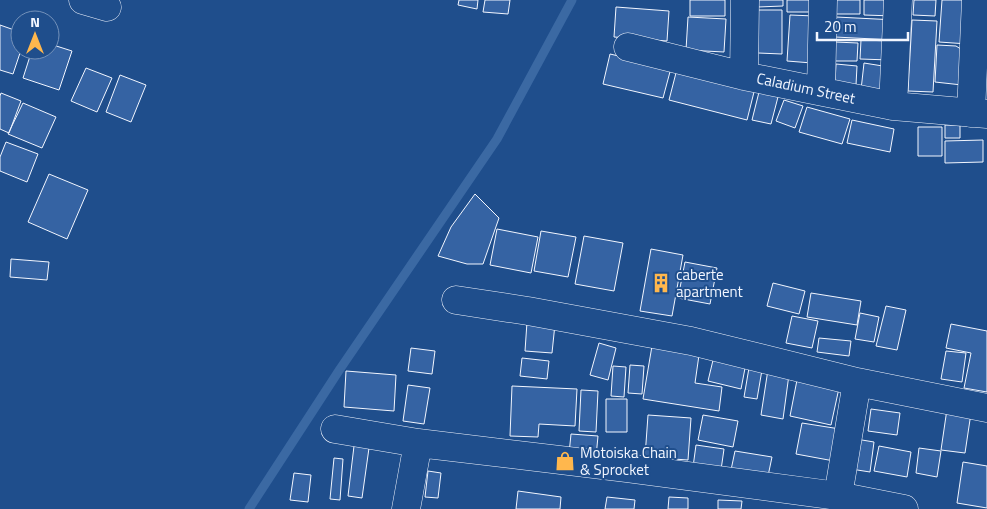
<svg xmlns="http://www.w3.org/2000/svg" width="987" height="509" font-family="'Titillium Web',sans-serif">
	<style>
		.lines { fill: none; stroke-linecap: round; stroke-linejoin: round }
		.stream { stroke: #3b69a3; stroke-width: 9 }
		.building { fill: #3563a3; stroke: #f2f6ff }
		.minor-casing { stroke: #f2f6ff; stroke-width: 29 }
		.minor { stroke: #1f4e8c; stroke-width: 28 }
		.labels { text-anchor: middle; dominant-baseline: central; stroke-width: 4; stroke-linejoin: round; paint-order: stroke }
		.street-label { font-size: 15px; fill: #f2f6ff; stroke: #1f4e8c }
		.poi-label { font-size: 15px; fill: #f2f6ff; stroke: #1f4e8c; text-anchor: start }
	</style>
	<rect width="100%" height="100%" fill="#1f4e8c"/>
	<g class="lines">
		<path class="stream" d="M249,509L340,369L497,139L572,0"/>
	</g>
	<path class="building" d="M459,0H478L477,9L458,5Z
		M485,0H510L508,14L483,12Z
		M690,0H725V16H690Z
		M757,0H783V6L758,7Z
		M787,0H819V12H787Z
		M835,0H860V14H835Z
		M864,0H895L894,16L864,15Z
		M914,0H936L935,16L913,15Z
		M942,0H971L968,44L939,42Z
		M616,7L669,11L667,41L614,37Z
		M758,10H782V54L758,53Z
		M790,15L815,16L812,63L787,61Z
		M688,17L726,19L724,52L686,50Z
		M836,17L896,20L894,40L835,37Z
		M912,20L937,21L933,92L908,91Z
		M0,25L20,32V50H21L13,74L0,70Z
		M861,40L891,41L890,60L860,59Z
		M835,42L858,43L857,61H834Z
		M50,44L72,51L59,90L23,78L32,50H50Z
		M937,45L956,46L964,51L962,85L935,82Z
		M610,54L671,68L663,98L603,84Z
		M864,63L889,67L885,93L861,90Z
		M836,64L857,66L856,85L835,83Z
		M86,68L112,78L97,112L71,101Z
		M677,69L755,88L747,120L669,100Z
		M120,75L146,85L131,122L106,112Z
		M760,88L779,93L771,124L752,120Z
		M1,93L21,101L9,133L0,129V96Z
		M784,100L803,106L795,128L776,121Z
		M23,103L56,117L42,148L8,134Z
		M807,107L850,119L842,144L799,132Z
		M852,120L894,129L890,152L847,143Z
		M945,125H960V138H945Z
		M918,127H942V156H918Z
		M983,140V162L945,163V141Z
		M6,142L38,154L27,182L0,171V157Z
		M49,174L88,190L67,239L28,222Z
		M475,194L499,218L483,264H467L438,256L451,227Z
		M497,229L538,237L531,273L490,265Z
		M541,231L576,237L568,277L534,271Z
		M584,236L623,243L614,291L575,284Z
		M651,249L683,255L672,316L640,311Z
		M11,259L49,262L47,280L10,277Z
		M685,262L717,268L710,304L678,298Z
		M773,283L805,291L799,314L767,306Z
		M811,293L861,301L857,325L807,317Z
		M886,306L906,310L897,350L876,346Z
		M860,313L879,317L874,342L855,339Z
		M792,316L818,321L812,348L786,343Z
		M527,322L555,324L552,353L525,351Z
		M951,324L987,331V392L964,388L971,353L946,348Z
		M819,338L851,341L849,356L817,352Z
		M653,340L700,348L695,383L722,387L719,411L643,399Z
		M599,343L616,348L608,380L590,375Z
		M411,348L435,351L432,374L408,371Z
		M946,351L966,353L962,382L941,379Z
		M714,356L746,363L741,389L708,381Z
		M522,358L549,361L547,379L520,376Z
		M750,362L763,364L757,399L744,397Z
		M769,363L790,367L783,419L761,415Z
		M630,365L644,366L642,394L628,393Z
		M613,366L626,367L624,397L611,396Z
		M346,371L396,375L394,411L344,407Z
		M797,380L839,388L831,425L790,416Z
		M408,385L430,388L424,424L403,421Z
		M512,386L577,389L575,426L539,424L538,437L510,436Z
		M581,390L598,391L596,432L579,431Z
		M606,399H627V432H606Z
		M871,409L900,413L897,435L868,431Z
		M947,409L971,413L965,453L941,450Z
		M648,415L691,418L688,460L645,457Z
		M703,415L738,421L733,447L698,440Z
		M802,423L840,429L834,461L796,454Z
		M571,434L598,436L596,457L569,454Z
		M856,439L874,442L870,472L851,469Z
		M696,445L724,449L721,470L693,467Z
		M354,446L369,448L362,498L348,496Z
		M879,446L911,452L907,477L874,471Z
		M919,448L941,451L937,477L916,473Z
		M735,451L772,457L768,476L731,470Z
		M334,458L343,459L340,500L330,499Z
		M963,462L987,466V508L957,503Z
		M428,471L441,473L438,498L425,497Z
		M294,473L311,475L308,502L290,500Z
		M518,491L561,497L560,509H516Z
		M607,497L635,500L634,509H605Z
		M669,497L688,498V509H668Z
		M718,500L742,501L741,509H718Z"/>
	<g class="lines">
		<defs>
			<path id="minor" d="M83,0L107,7
				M628,47L744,76L893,106L987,114
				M744,76L745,0
				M821,91L823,0
				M893,106L898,0
				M971,113L976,0
				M456,300L528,311L691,341L857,382
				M335,429L418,443L627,468L838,496L904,509
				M838,496L857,382L987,408
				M406,509L418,443"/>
		</defs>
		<use href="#minor" class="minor-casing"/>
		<use href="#minor" class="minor"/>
	</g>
	<defs>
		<symbol id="building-bare" viewBox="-9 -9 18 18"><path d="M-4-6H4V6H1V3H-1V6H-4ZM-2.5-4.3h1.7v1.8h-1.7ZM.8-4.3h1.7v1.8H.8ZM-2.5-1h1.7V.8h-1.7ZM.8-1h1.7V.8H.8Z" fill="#ffb74d" stroke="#1f4e8c" stroke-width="2.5" paint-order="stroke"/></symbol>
		<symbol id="shop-bare" viewBox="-9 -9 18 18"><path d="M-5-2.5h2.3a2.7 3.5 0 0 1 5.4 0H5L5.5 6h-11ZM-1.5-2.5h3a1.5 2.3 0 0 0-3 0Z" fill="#ffb74d" stroke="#1f4e8c" stroke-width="2.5" paint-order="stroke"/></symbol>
	</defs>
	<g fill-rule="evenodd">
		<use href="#building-bare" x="647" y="269" width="28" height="28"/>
		<use href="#shop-bare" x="551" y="447" width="28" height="28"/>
	</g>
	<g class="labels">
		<g class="street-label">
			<text transform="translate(806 88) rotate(12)">Caladium Street</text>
		</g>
		<g class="poi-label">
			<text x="676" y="274">caberte<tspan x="676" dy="17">apartment</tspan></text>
			<text x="580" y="452">Motoiska Chain<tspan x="580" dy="17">&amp; Sprocket</tspan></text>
		</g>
	</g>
	<g transform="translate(35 35)"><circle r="24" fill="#1f4e8c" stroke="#7391ba"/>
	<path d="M0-4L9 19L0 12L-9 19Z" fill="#ffb74d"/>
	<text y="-8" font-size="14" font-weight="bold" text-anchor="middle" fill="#f2f6ff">N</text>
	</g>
	<path d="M817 32v8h91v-8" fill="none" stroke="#f2f6ff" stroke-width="2.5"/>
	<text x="824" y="32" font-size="15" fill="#f2f6ff" stroke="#1f4e8c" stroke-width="4" paint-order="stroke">20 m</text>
</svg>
